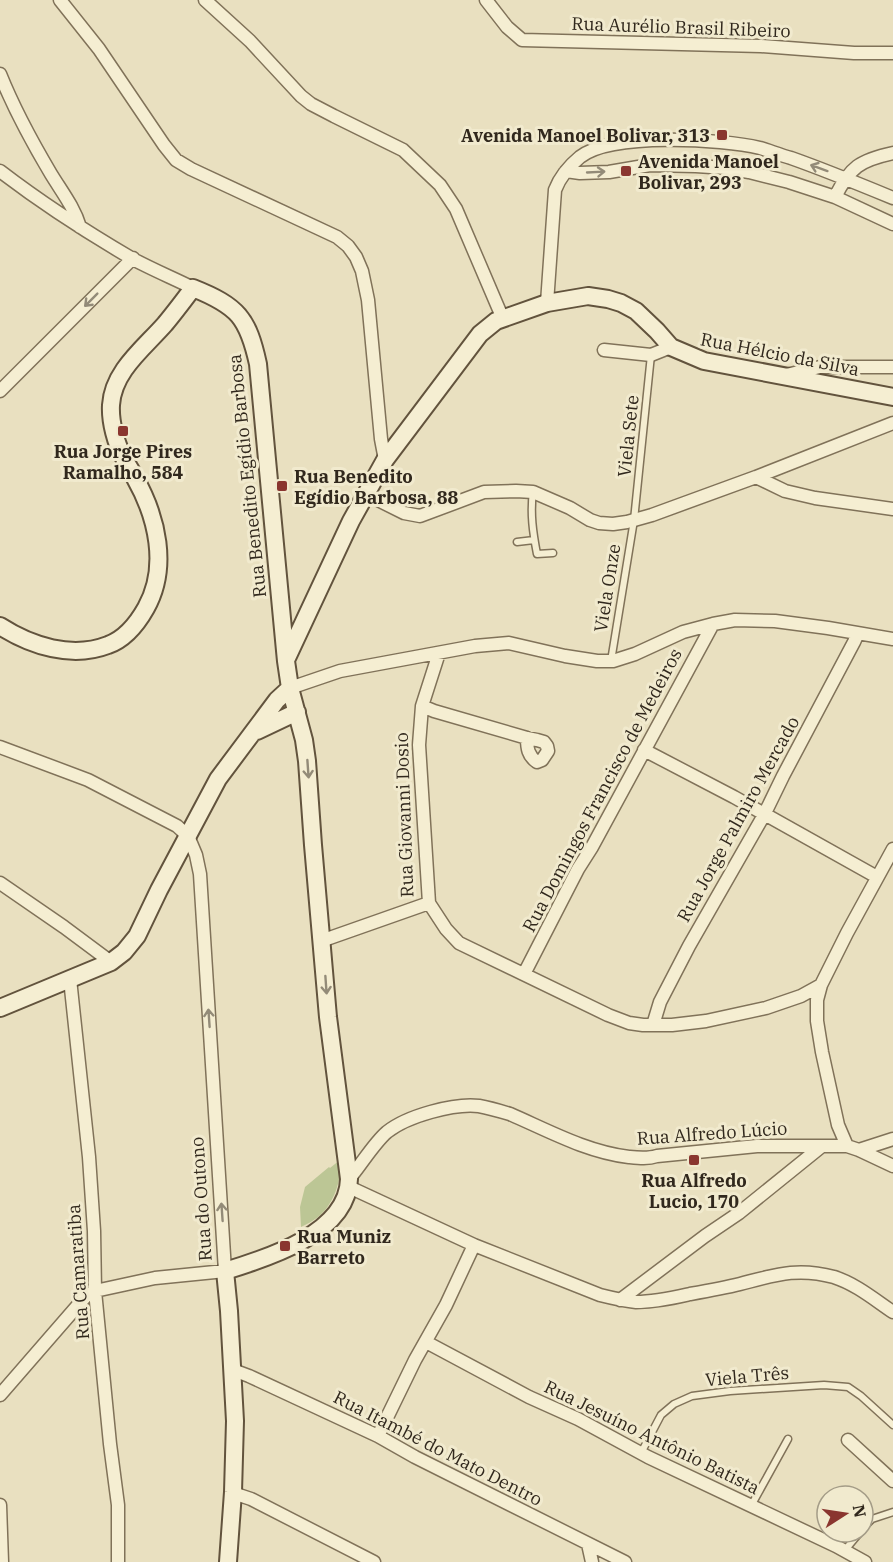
<svg xmlns="http://www.w3.org/2000/svg" width="893" height="1562" font-family="'IBM Plex Serif',serif">
	<style>
		.green { fill: #bcc695 }
		.lines { fill: none; stroke-linecap: round; stroke-linejoin: round }
		.lane-casing { stroke: #807259; stroke-width: 9 }
		.street-casing { stroke: #807259; stroke-width: 15 }
		.secondary-casing { stroke: #62533d; stroke-width: 20 }
		.lane { stroke: #f5eed2; stroke-width: 6 }
		.street { stroke: #f5eed2; stroke-width: 12 }
		.secondary { stroke: #f5eed2; stroke-width: 16 }
		.oneway { stroke: #938b78 }
		.poi-dot { fill: #8a362f; stroke: #f1eace; stroke-width: 2 }
		.labels { text-anchor: middle; dominant-baseline: central; stroke-width: 6; stroke-linejoin: round; paint-order: stroke }
		.street-label { font-size: 18px; fill: #31281d; stroke: #f1eace }
		.poi-label { font-size: 18px; font-weight: bold; fill: #31281d; stroke: #f1eace; text-anchor: start }
	</style>
	<rect width="100%" height="100%" fill="#e9e0c0"/>
	<path class="green" d="M340,1160C342,1180 334,1204 318,1217C313,1221 307,1224 301,1227L300,1207L305,1187L329,1167L330,1168Z"/>
	<g class="lines">
		<defs>
			<path id="lane" d="M533,492C530,513 533,533 537,554L553,553
				M517,542L534,540
				M611,661L634,520L651,355
				M641,1453L661,1415L674,1404L692,1396L730,1391L824,1385L848,1387L861,1396L893,1425
				M751,1506L788,1439
				M863,1528L872,1519L893,1512
				M845,1550L860,1532"/>
			<path id="street" d="M60,0L99,49L164,145L176,160L191,169L337,237L348,246L356,257L362,271L368,300L381,439L385,460
				M205,0L250,41L301,96L311,104L334,116L403,150L440,185L456,209L503,319
				M486,0L507,27L522,40L761,46L854,53H893
				M0,74C14,109 32,142 51,174C62,192 74,207 80,227
				M0,171C43,204 85,231 131,258C151,269 173,278 193,288
				M566,171L580,173L609,172L650,165L696,166L726,168L749,172L789,182L835,197L893,224
				M835,197C850,167 860,160 893,153
				M547,303L555,190C560,177 569,166 580,157C612,132 722,139 760,148C770,151 780,155 791,158C825,170 859,184 893,198
				M604,350L651,355L671,347
				M786,375L820,367H893
				M0,391L133,258
				M756,477L785,491L815,498L893,509
				M366,494L404,513L420,516L484,492L516,491L533,492L570,508L590,520L599,523L613,524L627,522L652,515L756,477L893,423
				M290,688L340,671L475,646L509,643L565,656L597,661H613L635,654L683,632L713,624L735,620L775,621L828,628L893,639
				M422,706L434,711L527,738L537,740L544,742L547,746L548,751L542,760L537,762C528,756 527,748 527,738
				M0,747L88,780L177,826L188,836L196,855L200,874L225,1271L155,1278L95,1291L86,1296L0,1395
				M644,750L734,797L877,877
				M0,883L64,927L111,962
				M429,903L446,929L459,943L608,1015L629,1023L643,1025H672L706,1021L766,1008L801,996L821,985L847,933L893,849
				M321,941L429,903L419,745L422,706L439,653
				M524,974L578,869L592,847L713,624
				M70,979L89,1157L94,1231L95,1291L110,1444L118,1505V1562
				M821,985L817,1000V1021L822,1052L838,1125L847,1146
				M653,1025L660,1002L689,946L764,815L783,776L854,642L858,633
				M859,1150L893,1139
				M349,1179C361,1165 374,1143 387,1132C407,1116 454,1103 479,1106C490,1108 500,1111 510,1114C549,1131 587,1152 629,1157C639,1158 648,1159 657,1156L757,1146H847L859,1150L893,1166
				M349,1187L474,1245L600,1295C612,1298 624,1301 636,1302C655,1302 672,1298 690,1294C707,1291 724,1288 740,1284C775,1275 797,1267 834,1277C856,1284 875,1300 893,1312
				M620,1300L705,1236L739,1213L822,1146
				M426,1342L529,1397L578,1419L648,1457L836,1546L865,1562
				M233,1370L249,1376L378,1436L415,1457L625,1562
				M378,1436L415,1360L446,1305L474,1245
				M848,1440L893,1481
				M233,1493L251,1499L374,1562
				M0,1505L2,1562
				M588,1544L592,1562"/>
			<path id="secondary" d="M0,626C31,646 72,659 108,645C125,639 137,624 146,608C169,567 157,517 135,478C132,471 127,465 124,458C116,444 110,422 111,405C113,371 144,348 165,324C175,312 184,300 193,288C238,306 248,318 258,364L286,661L290,688L304,740L307,761L313,845L328,1017L349,1179C348,1233 268,1258 225,1271L229,1311L235,1421L233,1492L228,1562
				M286,660L351,521L385,460L480,334L496,321L547,303L588,296L608,299L621,303L636,311L657,331L671,347L704,361L893,397
				M257,731L297,712
				M0,1008L111,962L124,952L137,936L159,890L218,779L277,700L290,688"/>
		</defs>
		<use href="#lane" class="lane-casing"/>
		<use href="#street" class="street-casing"/>
		<use href="#secondary" class="secondary-casing"/>
		<use href="#lane" class="lane"/>
		<use href="#street" class="street"/>
		<use href="#secondary" class="secondary"/>
	</g>
	<defs><path id="oneway-shaft" d="M-6 0H5M1.5-3L5.5 0L1.5 3" fill="none" stroke-width="1.6" stroke-linecap="round" stroke-linejoin="round" transform="scale(1.5)"/></defs>
	<g class="oneway">
		<use href="#oneway-shaft" transform="translate(819 168) rotate(-160)"/>
		<use href="#oneway-shaft" transform="translate(596 172) rotate(-3)"/>
		<use href="#oneway-shaft" transform="translate(91 300) rotate(135)"/>
		<use href="#oneway-shaft" transform="translate(308 769) rotate(86)"/>
		<use href="#oneway-shaft" transform="translate(326 985) rotate(86)"/>
		<use href="#oneway-shaft" transform="translate(209 1018) rotate(-94)"/>
		<use href="#oneway-shaft" transform="translate(222 1212) rotate(-94)"/>
	</g>
	<g class="poi-dot">
		<rect x="716" y="129" width="12" height="12" rx="3"/>
		<rect x="620" y="165" width="12" height="12" rx="3"/>
		<rect x="117" y="425" width="12" height="12" rx="3"/>
		<rect x="276" y="480" width="12" height="12" rx="3"/>
		<rect x="688" y="1154" width="12" height="12" rx="3"/>
		<rect x="279" y="1240" width="12" height="12" rx="3"/>
	</g>
	<g class="labels">
		<g class="street-label">
			<text transform="translate(681 27) rotate(2)">Rua Aurélio Brasil Ribeiro</text>
			<text transform="translate(780 354) rotate(11)">Rua Hélcio da Silva</text>
			<text transform="translate(628 436) rotate(-84)">Viela Sete</text>
			<text transform="translate(247 476) rotate(-96)">Rua Benedito Egídio Barbosa</text>
			<text transform="translate(607 588) rotate(-81)">Viela Onze</text>
			<text transform="translate(602 790) rotate(-62)">Rua Domingos Francisco de Medeiros</text>
			<text transform="translate(404 815) rotate(-92)">Rua Giovanni Dosio</text>
			<text transform="translate(738 819) rotate(-61)">Rua Jorge Palmiro Mercado</text>
			<text transform="translate(712 1133) rotate(-4)">Rua Alfredo Lúcio</text>
			<text transform="translate(201 1199) rotate(-94)">Rua do Outono</text>
			<text transform="translate(78 1272) rotate(-94)">Rua Camaratiba</text>
			<text transform="translate(747 1376) rotate(-5)">Viela Três</text>
			<text transform="translate(652 1437) rotate(26)">Rua Jesuíno Antônio Batista</text>
			<text transform="translate(438 1448) rotate(27)">Rua Itambé do Mato Dentro</text>
		</g>
		<g class="poi-label">
			<text x="710" y="135" text-anchor="end">Avenida Manoel Bolivar, 313</text>
			<text x="638" y="161">Avenida Manoel<tspan x="638" dy="21">Bolivar, 293</tspan></text>
			<text x="123" y="451" text-anchor="middle">Rua Jorge Pires<tspan x="123" dy="21">Ramalho, 584</tspan></text>
			<text x="294" y="476">Rua Benedito<tspan x="294" dy="21">Egídio Barbosa, 88</tspan></text>
			<text x="694" y="1180" text-anchor="middle">Rua Alfredo<tspan x="694" dy="21">Lucio, 170</tspan></text>
			<text x="297" y="1236">Rua Muniz<tspan x="297" dy="21">Barreto</tspan></text>
		</g>
	</g>
	<g transform="translate(845 1514) rotate(78)"><circle r="28" fill="#f1eace" stroke="#a49c87" stroke-width="1.5"/>
	<path d="M0-4.5L10 22L0 15L-10 22Z" fill="#8a362f"/>
	<text y="-9" font-size="16" font-weight="bold" text-anchor="middle" fill="#31281d">N</text>
	</g>
</svg>
